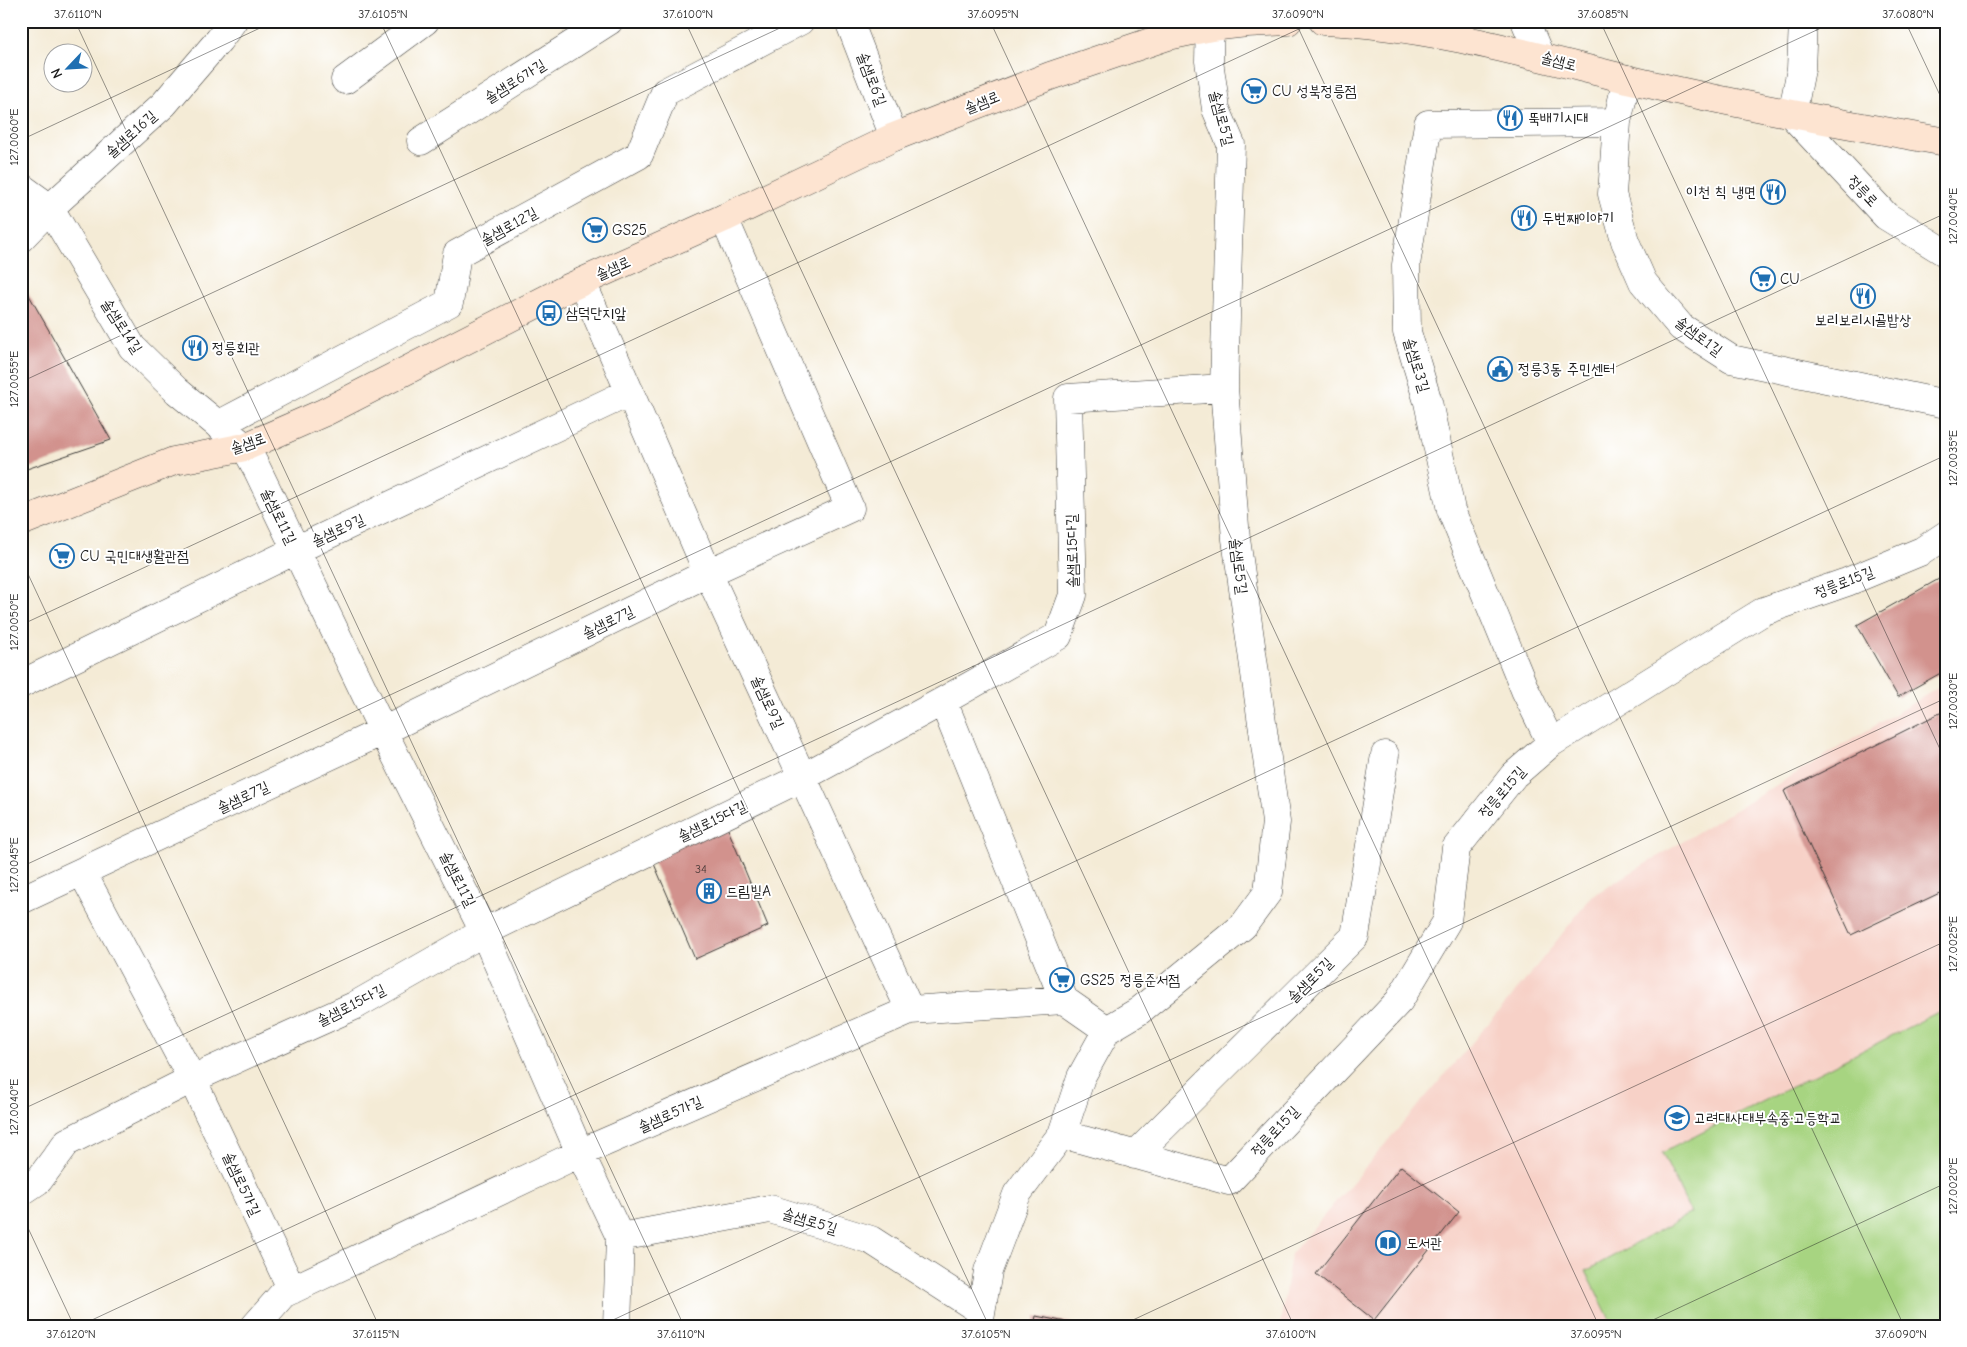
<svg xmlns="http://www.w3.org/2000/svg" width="1967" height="1347" font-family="'Comic Neue','Poor Story',sans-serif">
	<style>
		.built { fill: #f7d1c7 }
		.grass { fill: #a7d481; stroke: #62784e }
		.building { fill: #d2928d }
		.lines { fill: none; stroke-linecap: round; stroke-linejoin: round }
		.street-casing { stroke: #3c3b38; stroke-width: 29 }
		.secondary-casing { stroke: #3c3b38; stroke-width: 29 }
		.street { stroke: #fff; stroke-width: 28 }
		.secondary { stroke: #fde4d1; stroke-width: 28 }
		.ticks { fill: none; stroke: #1c1c1c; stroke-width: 1; stroke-opacity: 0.45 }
		.labels { text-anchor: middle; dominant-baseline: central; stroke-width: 4; stroke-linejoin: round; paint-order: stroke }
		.number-label { font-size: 12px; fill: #4a3a38 }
		.street-label { font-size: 15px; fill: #1c1c1c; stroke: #fff }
		.poi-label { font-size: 15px; fill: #1c1c1c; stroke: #fff; text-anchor: start }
		.neatline { fill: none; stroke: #1c1c1c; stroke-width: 2 }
		.ticks-label { font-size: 12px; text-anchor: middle; fill: #1c1c1c }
	</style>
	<rect width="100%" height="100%" fill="#fff"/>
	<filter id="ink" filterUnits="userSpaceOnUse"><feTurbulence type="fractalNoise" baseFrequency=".02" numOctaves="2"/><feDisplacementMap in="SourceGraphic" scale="10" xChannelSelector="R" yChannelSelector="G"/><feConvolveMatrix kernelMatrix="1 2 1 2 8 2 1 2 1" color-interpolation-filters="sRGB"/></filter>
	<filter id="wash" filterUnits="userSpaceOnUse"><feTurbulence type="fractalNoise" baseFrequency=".0096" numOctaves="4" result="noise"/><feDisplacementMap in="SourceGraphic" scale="20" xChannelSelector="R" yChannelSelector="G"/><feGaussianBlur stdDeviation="1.12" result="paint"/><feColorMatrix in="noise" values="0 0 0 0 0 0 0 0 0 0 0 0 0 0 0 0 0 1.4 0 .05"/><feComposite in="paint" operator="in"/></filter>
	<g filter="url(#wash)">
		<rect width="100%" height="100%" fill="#f4ebd6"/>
		<path class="built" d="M1946,683V1326H1280L1291,1254L1524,982L1592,896Z"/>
		<path class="grass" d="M1946,1008V1326H1613L1586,1271L1691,1213L1662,1153Z"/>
		<g id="blocks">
			<path class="building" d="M21,281L111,440L21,471Z
				M1946,575V670L1898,697L1857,625Z
				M1946,710V890L1851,935L1784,791Z
				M725,822L768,926L695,959L651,857Z
				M1401,1166L1459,1212L1374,1320L1316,1274Z
				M1036,1316L1081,1325L1080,1326H1034Z"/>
		</g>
	</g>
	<g filter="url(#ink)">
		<use href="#blocks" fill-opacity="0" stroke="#3c3b38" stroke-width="1"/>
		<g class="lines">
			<defs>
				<path id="street" d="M849,21L894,137
					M1525,21L1540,56
					M1803,21L1801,69L1792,115L1886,216L1946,253
					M1627,79L1617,122L1612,194L1625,241L1643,282L1681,327L1731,359L1946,404
					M345,80L425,21
					M421,141L609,21
					M21,187L50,208L132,347L177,391L245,447L257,469L383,731L484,932L580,1153L620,1237L617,1326
					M21,238L50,208L164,104L219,40L233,21
					M582,282L708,573L910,1010
					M218,425L449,303L457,254L639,155L665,92L800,21
					M21,684L296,550L630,392
					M943,701L1064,1000L1107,1030
					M1551,743L1525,690L1451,510L1428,402L1407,332L1406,265L1428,124L1617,122
					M82,872L192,1079L292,1290
					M21,900L383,731L708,573L850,508L724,218
					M1062,1134L1229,1181L1399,1001L1447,921L1456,848L1514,775L1551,743L1764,611L1847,582L1922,551L1946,535
					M1135,1155L1355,936L1385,755
					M21,1192L39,1180L67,1142L192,1079L354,1006L484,932L803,777L943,701L1058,636L1073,595L1068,398L1224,388
					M620,1237L770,1209L871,1240L981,1311
					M255,1326L283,1294L580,1153L910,1010L1064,1000
					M979,1326L988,1271L1017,1194L1062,1134L1081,1077L1107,1030L1139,1011L1243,926L1268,892L1276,822L1236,539L1224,388L1231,144L1216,109L1209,61L1210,21"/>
				<path id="secondary" d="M1323,21C1427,25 1526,54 1627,79C1732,104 1839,123 1946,142
					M21,522L174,461L245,447L325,412L566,289L724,218L894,137L1050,76L1168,36L1211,27L1247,23L1288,21"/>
			</defs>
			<use href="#street" class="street-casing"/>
			<use href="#secondary" class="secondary-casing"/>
			<use href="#street" class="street"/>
			<use href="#secondary" class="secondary"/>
		</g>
	</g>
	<path class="ticks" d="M75,21L684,1326M380,21L989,1326M685,21L1294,1326M990,21L1599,1326M1295,21L1904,1326M1600,21L1946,762M1905,21L1946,108M21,140L275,21M21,382L795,21M21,559L379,1326M21,625L1316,21M21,867L1836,21M21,1110L1946,213M21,1213L74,1326M79,1326L1946,455M600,1326L1946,698M1120,1326L1946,941M1640,1326L1946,1183"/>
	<defs>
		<symbol id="supermarket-ring" viewBox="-11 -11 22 22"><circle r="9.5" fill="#fff" stroke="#1f6fb2" stroke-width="1.5"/><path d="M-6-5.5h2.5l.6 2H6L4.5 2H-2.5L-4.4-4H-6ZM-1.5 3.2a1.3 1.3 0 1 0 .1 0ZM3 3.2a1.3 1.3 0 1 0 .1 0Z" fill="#1f6fb2"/></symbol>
		<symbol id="restaurant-ring" viewBox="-11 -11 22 22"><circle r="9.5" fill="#fff" stroke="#1f6fb2" stroke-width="1.5"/><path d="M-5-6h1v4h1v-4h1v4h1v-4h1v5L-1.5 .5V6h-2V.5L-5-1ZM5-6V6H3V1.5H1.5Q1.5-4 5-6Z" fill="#1f6fb2"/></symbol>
		<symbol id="bus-ring" viewBox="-11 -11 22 22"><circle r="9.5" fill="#fff" stroke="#1f6fb2" stroke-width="1.5"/><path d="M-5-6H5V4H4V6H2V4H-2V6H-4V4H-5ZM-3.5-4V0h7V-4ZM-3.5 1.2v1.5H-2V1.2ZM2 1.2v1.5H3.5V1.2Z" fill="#1f6fb2"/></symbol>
		<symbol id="civic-ring" viewBox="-11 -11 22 22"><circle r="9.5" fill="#fff" stroke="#1f6fb2" stroke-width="1.5"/><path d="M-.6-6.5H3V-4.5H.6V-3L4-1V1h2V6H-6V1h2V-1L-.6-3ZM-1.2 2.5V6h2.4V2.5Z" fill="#1f6fb2"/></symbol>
		<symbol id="building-ring" viewBox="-11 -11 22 22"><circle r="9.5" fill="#fff" stroke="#1f6fb2" stroke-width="1.5"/><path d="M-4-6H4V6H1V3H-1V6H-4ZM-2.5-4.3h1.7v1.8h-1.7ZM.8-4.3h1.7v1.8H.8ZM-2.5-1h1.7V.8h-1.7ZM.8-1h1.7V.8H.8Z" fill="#1f6fb2"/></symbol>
		<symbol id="school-ring" viewBox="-11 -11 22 22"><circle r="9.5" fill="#fff" stroke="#1f6fb2" stroke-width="1.5"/><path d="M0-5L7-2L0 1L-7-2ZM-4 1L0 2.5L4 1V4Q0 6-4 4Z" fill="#1f6fb2"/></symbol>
		<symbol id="library-ring" viewBox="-11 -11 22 22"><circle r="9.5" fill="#fff" stroke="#1f6fb2" stroke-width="1.5"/><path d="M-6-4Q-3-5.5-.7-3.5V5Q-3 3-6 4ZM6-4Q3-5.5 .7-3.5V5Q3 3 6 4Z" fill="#1f6fb2"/></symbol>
	</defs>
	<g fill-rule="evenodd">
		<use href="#supermarket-ring" x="1240" y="77" width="28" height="28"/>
		<use href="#restaurant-ring" x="1496" y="104" width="28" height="28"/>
		<use href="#restaurant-ring" x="1759" y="178" width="28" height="28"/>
		<use href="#restaurant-ring" x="1510" y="204" width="28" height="28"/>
		<use href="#supermarket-ring" x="581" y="216" width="28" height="28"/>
		<use href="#supermarket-ring" x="1749" y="265" width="28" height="28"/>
		<use href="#restaurant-ring" x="1849" y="282" width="28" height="28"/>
		<use href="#bus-ring" x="535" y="299" width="28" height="28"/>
		<use href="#restaurant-ring" x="181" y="334" width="28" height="28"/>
		<use href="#civic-ring" x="1486" y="355" width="28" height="28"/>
		<use href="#supermarket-ring" x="48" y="542" width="28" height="28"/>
		<use href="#building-ring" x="695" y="877" width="28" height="28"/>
		<use href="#supermarket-ring" x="1048" y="966" width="28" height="28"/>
		<use href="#school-ring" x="1663" y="1104" width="28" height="28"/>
		<use href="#library-ring" x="1374" y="1229" width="28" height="28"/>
	</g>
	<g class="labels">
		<g class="number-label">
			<text x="701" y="869">34</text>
		</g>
		<g class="street-label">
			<text transform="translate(1559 61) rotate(15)">솔샘로</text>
			<text transform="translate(872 79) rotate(69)">솔샘로6길</text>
			<text transform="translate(515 81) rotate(-32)">솔샘로6가길</text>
			<text transform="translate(982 102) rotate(-22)">솔샘로</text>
			<text transform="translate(1222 118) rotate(75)">솔샘로5길</text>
			<text transform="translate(131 134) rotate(-42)">솔샘로16길</text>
			<text transform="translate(1863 191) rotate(47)">정릉로</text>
			<text transform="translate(509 226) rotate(-29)">솔샘로12길</text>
			<text transform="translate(613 268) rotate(-24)">솔샘로</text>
			<text transform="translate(122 326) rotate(57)">솔샘로14길</text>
			<text transform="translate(1699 336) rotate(37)">솔샘로1길</text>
			<text transform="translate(1417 365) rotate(73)">솔샘로3길</text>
			<text transform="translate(248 443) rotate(-19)">솔샘로</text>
			<text transform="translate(279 516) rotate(64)">솔샘로11길</text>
			<text transform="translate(338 530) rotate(-25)">솔샘로9길</text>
			<text transform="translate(1072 551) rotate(-91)">솔샘로15다길</text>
			<text transform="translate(1239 566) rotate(83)">솔샘로5길</text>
			<text transform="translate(1844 582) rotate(-21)">정릉로15길</text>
			<text transform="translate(608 622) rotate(-26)">솔샘로7길</text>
			<text transform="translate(768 702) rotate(65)">솔샘로9길</text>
			<text transform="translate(1502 792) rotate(-49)">정릉로15길</text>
			<text transform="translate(243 797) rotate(-25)">솔샘로7길</text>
			<text transform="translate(712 821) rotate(-26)">솔샘로15다길</text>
			<text transform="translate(458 879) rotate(63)">솔샘로11길</text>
			<text transform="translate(1310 980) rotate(-45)">솔샘로5길</text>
			<text transform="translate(351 1005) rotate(-27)">솔샘로15다길</text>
			<text transform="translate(670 1114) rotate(-24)">솔샘로5가길</text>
			<text transform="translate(1275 1131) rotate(-47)">정릉로15길</text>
			<text transform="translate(242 1184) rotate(65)">솔샘로5가길</text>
			<text transform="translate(810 1221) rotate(17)">솔샘로5길</text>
		</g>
		<g class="poi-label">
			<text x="1272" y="91">CU 성북정릉점</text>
			<text x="1528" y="118">뚝배기시대</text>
			<text x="1756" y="192" text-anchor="end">이천 칙 냉면</text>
			<text x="1542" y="218">두번째이야기</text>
			<text x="612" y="230">GS25</text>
			<text x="1780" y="279">CU</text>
			<text x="566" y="313">삼덕단지앞</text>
			<text x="1863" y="320" text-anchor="middle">보리보리시골밥상</text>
			<text x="212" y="348">정릉회관</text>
			<text x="1518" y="369">정릉3동 주민센터</text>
			<text x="80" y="556">CU 국민대생활관점</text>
			<text x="726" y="891">드림빌A</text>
			<text x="1080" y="980">GS25 정릉준서점</text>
			<text x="1694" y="1118">고려대사대부속중·고등학교</text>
			<text x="1406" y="1243">도서관</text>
		</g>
	</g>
	<rect width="1967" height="1347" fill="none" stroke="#fff" stroke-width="55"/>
	<g transform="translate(68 68) rotate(245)"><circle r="24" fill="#ffffff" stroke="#a4a4a4"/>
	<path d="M0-4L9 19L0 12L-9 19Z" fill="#1f6fb2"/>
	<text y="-8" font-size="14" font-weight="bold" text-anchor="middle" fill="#1c1c1c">N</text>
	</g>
	<rect x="28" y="28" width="1912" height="1292" class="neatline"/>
	<g class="ticks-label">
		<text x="78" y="18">37.6110°N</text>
		<text x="383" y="18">37.6105°N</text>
		<text x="688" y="18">37.6100°N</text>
		<text x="993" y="18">37.6095°N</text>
		<text x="1298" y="18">37.6090°N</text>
		<text x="1603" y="18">37.6085°N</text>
		<text x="1908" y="18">37.6080°N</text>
		<text transform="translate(14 137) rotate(-90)" y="4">127.0060°E</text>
		<text transform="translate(1953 216) rotate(-90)" y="4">127.0040°E</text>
		<text transform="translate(14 379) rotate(-90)" y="4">127.0055°E</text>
		<text transform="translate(1953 458) rotate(-90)" y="4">127.0035°E</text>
		<text transform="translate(14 622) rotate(-90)" y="4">127.0050°E</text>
		<text transform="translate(1953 701) rotate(-90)" y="4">127.0030°E</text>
		<text transform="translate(14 865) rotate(-90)" y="4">127.0045°E</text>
		<text transform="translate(1953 944) rotate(-90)" y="4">127.0025°E</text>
		<text transform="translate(14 1107) rotate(-90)" y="4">127.0040°E</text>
		<text transform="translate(1953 1186) rotate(-90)" y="4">127.0020°E</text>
		<text x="71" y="1338">37.6120°N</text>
		<text x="376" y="1338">37.6115°N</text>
		<text x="681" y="1338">37.6110°N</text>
		<text x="986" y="1338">37.6105°N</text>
		<text x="1291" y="1338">37.6100°N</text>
		<text x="1596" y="1338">37.6095°N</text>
		<text x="1901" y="1338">37.6090°N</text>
	</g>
</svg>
